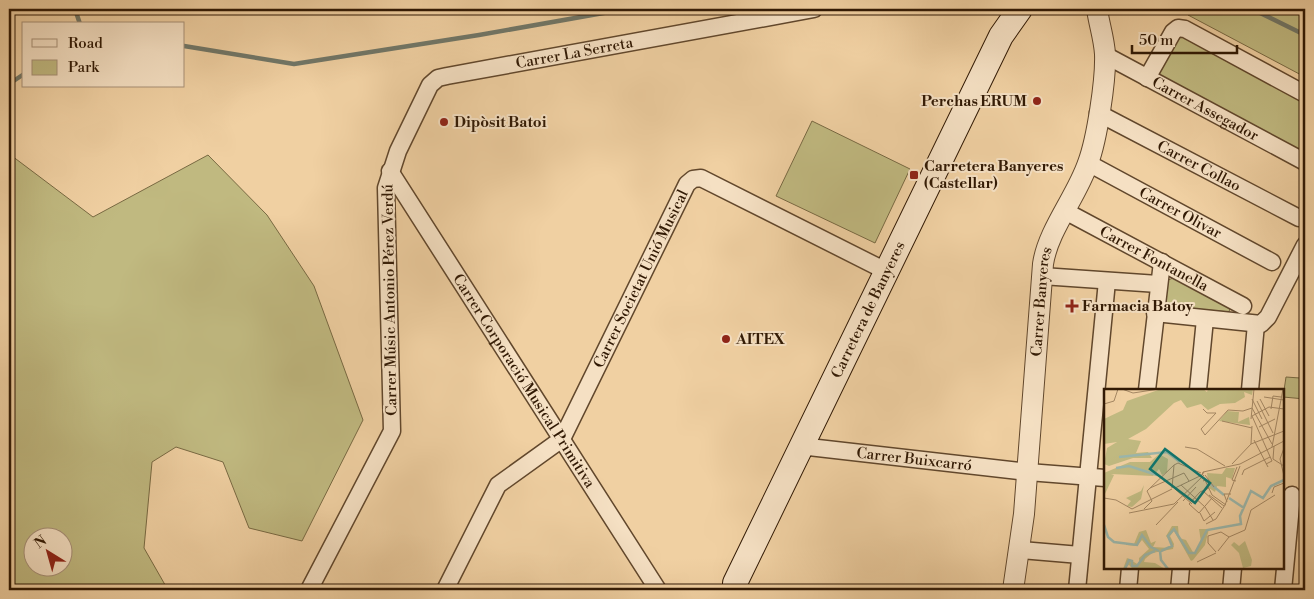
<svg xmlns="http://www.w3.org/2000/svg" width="1314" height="599" font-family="'Libre Bodoni',serif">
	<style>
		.green { fill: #c0b980; stroke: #786942; fill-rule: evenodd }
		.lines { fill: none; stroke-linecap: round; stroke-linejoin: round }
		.stream { stroke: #717768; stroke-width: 4.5 }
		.minor-casing { stroke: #61472c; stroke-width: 19 }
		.tertiary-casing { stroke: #61472c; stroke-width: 22 }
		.secondary-casing { stroke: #311904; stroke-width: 26 }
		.minor { stroke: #f5e0c3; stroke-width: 16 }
		.tertiary { stroke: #f5e0c3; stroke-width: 20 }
		.secondary { stroke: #f5e0c3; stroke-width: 24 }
		.poi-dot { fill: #8f2418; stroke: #f5e0c3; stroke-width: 2 }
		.labels { text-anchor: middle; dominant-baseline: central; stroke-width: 4; stroke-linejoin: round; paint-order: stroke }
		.street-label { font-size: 15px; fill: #311904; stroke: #f5e0c3 }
		.poi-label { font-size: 15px; font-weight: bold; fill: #311904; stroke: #f5e0c3; text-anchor: start }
		.inset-river { fill: none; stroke: #9bb6aa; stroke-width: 2.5 }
		.inset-road { fill: none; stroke: #a48763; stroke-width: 1 }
		.view { fill: #0f766e; fill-opacity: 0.15; stroke: #0f766e; stroke-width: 2.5 }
		.inset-edge { fill: none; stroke: #311904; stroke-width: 2.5 }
	</style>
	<rect width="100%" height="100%" fill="#f0d0a2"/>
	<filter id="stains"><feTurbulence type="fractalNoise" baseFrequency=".004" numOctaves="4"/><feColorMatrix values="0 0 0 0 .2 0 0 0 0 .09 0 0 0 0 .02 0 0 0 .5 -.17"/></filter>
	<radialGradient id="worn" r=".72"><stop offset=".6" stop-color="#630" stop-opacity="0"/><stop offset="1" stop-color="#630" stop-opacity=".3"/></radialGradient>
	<path class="green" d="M1184,9H1305V77L1188,15Z
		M1183,36L1305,101V155L1157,77L1178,38Z
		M812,121L910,169L875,243L776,196Z
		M208,155L267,215L314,286L363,420L302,541L249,528L223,462L176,447L152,462L144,548L168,590H9V158L12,156L93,217ZM62,536V566H32V536Z
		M1173,278L1230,308L1229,312L1168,306L1164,301L1166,281Z
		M1303,353H1305V399L1283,397L1286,377L1300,378Z"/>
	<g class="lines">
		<path class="stream" d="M75,9L80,24
			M1252,9L1305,35
			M184,46L294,64L479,35L626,9
			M9,84L24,74"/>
		<defs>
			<g id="minor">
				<path id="s1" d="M1105,55L1305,162"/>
				<path d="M1147,78L1173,32L1178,28L1185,29L1305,94"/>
				<path id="s2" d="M1098,113L1299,218"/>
				<path id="s3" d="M1088,163L1272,262"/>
				<path id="s4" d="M390,171L658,590"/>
				<path id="s5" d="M1065,211L1243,306"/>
				<path d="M1042,276L1158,284"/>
				<path d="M1155,313L1261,324L1268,317L1305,245"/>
				<path d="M1147,390L1162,262"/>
				<path d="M1198,390L1205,319"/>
				<path d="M1250,390L1256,324"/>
				<path id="s6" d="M800,446L1028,472L1105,478"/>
				<path d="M1021,550L1080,555"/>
				<path id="s7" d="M309,590L392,431L386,188L398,151L430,85L438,78L447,76L814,9"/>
				<path id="s8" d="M445,590L498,485L562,439L687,184L693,179L701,178L886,271"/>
				<path d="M1077,590L1107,281"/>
				<path d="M1128,590L1130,568"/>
				<path d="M1179,590L1181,568"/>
				<path d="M1231,590L1233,568"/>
				<path d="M1283,590L1292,495"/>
			</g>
			<g id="tertiary">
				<path id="s9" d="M1013,590L1024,514L1043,264C1048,230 1077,196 1088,163C1097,139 1106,80 1105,54C1104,38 1099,24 1097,9"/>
			</g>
			<g id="secondary">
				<path id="s10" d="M735,590V583L1001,36L1020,9"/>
			</g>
		</defs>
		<use href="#minor" class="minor-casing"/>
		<use href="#tertiary" class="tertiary-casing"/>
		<use href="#secondary" class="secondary-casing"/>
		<use href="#minor" class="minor"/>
		<use href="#tertiary" class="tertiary"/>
		<use href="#secondary" class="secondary"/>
	</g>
	<g class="poi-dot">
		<circle cx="1037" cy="101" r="5"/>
		<circle cx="444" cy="122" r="5"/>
		<rect x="909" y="170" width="10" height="10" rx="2.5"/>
		<path d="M1069.5 298.5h5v5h5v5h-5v5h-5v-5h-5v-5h5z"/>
		<circle cx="726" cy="339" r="5"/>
	</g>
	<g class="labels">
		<g class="street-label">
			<text stroke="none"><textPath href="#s7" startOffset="684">Carrer La Serreta</textPath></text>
			<text stroke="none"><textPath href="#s1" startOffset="114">Carrer Assegador</textPath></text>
			<text stroke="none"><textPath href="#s2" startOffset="114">Carrer Collao</textPath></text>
			<text stroke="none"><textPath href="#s3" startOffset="105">Carrer Olivar</textPath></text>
			<text stroke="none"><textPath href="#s5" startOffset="101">Carrer Fontanella</textPath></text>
			<text stroke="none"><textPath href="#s8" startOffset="375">Carrer Societat Unió Musical</textPath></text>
			<text transform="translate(390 300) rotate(-91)">Carrer Músic Antonio Pérez Verdú</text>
			<text stroke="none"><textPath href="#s9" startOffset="290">Carrer Banyeres</textPath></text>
			<text stroke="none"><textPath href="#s10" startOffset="311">Carretera de Banyeres</textPath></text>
			<text stroke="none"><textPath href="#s4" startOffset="249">Carrer Corporació Musical Primitiva</textPath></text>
			<text stroke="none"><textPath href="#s6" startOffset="115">Carrer Buixcarró</textPath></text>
		</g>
		<g class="poi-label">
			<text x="1027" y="101" text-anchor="end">Perchas ERUM</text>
			<text x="454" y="122">Dipòsit Batoi</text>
			<text x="924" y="166">Carretera Banyeres<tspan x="924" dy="17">(Castellar)</tspan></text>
			<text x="1082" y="306">Farmacia Batoy</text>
			<text x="736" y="339">AITEX</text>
		</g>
	</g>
	<g transform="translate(1104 389)">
		<rect width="180" height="180" fill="#f0d0a2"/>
		<path d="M57,0H99L103,3L104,0H149L148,6L140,3L141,8L131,14L116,15L104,21L97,15L83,19L77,11L70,14L42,40L24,50L37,52L32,64L44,63L48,69H29L5,77L0,75L3,59L13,53L0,55V30L19,21L23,12ZM123,22L135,23L134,33L145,28L146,36L115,32ZM55,65L64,70L63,83L58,86L55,80L49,87L7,85L10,86L0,107V84L26,73H46ZM122,79H131L128,90L122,88V98L113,97L111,103L105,99L103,84L118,85ZM40,96L37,110L28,118L23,117L27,112L22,109L37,102ZM68,137H74L75,149L82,151L90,165L97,153L95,140H105L101,156L89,171L87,172L70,142L66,147L70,155L69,160L48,164L41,170L40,173L51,174L61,180H29L25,176L19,180L23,169L35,176V169L45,160L38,151L33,157L22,156V154L30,155L35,143L42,141L47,154L52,152L49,158L65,159L68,155L62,147ZM141,152L148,171L147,177L139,179L135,164L127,156L130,153L135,157Z" fill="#c0b980"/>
		<path class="inset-river" d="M15,68L63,63L76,73M12,79L25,77L53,86M104,93L120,106M125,109L140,119M0,136L4,148L10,153L33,156L38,146L47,158L55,162M56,162L57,171L64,180M57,162L68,157L64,147L70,140L85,164H91L103,141L137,135L136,127L147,102L159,109L167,97L180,91M21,180L25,171L28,172V177H33L41,166L51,162"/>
		<path class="inset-road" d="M18,0L29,4L55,0M160,8L180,11M148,10L158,30M156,10L165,27M153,12L169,44M0,15L10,12L14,0M99,20L103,24H112L97,40L101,46L124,21L139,22L148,19L168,55M167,20L169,7L177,8M147,30L150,0M118,32L148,39M155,38L171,30M150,51L164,78M147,55L180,42M170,57L169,70L180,77M81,58L93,60L121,77M168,58L179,0M180,59L176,70L180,87M128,75L147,55L148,37M162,75L168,72L148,27L165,18L180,20M70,76L74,74L97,84M100,83L98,86L99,83L136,75L180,52M101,86L110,98M138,86L140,81L166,68M99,92L101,91L108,106L122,116M132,92L128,91L133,78M77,96L101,118L109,131M46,99L80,84L85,92M68,99L70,76M71,99L98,86M71,100L88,115M99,102L118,119M168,104L170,98L180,94M105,106L120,117M0,109L12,111L28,120L68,100M79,112L92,98M123,113L120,105H127M40,120L48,112L43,102L70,76M25,124L70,115L100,86M95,124L85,115L96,103L105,99M95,124L108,109M96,124L100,132L111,123M102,135L112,130L121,116L136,77M52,136L74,113M114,162L125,148L141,141L147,121L171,106M112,163L104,154V147L117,143L125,148M93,173L112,164"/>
		<path class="view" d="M61,60L106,94L91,114L46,80Z"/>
		<rect width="180" height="180" class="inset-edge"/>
	</g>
	<rect width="1314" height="599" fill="none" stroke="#f0d0a2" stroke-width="30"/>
	<rect x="10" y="10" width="1294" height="579" fill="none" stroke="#311904" stroke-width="2.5"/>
	<rect x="15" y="15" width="1284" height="569" fill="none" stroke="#311904"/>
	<rect x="22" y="22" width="162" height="65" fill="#f5e0c3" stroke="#a79077"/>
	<rect x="32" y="39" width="25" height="8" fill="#f5e0c3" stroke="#a79077"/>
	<text x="68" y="48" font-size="15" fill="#311904">Road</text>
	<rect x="32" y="60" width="25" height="15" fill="#c0b980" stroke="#a79077"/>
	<text x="68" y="72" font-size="15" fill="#311904">Park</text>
	<g transform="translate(48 552) rotate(323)"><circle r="24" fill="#f5e0c3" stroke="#a79077"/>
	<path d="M0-4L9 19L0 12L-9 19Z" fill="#8f2418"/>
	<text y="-8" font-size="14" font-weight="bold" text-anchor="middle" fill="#311904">N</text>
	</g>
	<path d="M1132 45v8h105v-8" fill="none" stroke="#311904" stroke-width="2.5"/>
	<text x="1139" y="45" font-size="15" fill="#311904" stroke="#f5e0c3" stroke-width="4" paint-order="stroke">50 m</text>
	<rect width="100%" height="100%" filter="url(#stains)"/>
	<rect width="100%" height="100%" fill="url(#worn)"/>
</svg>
